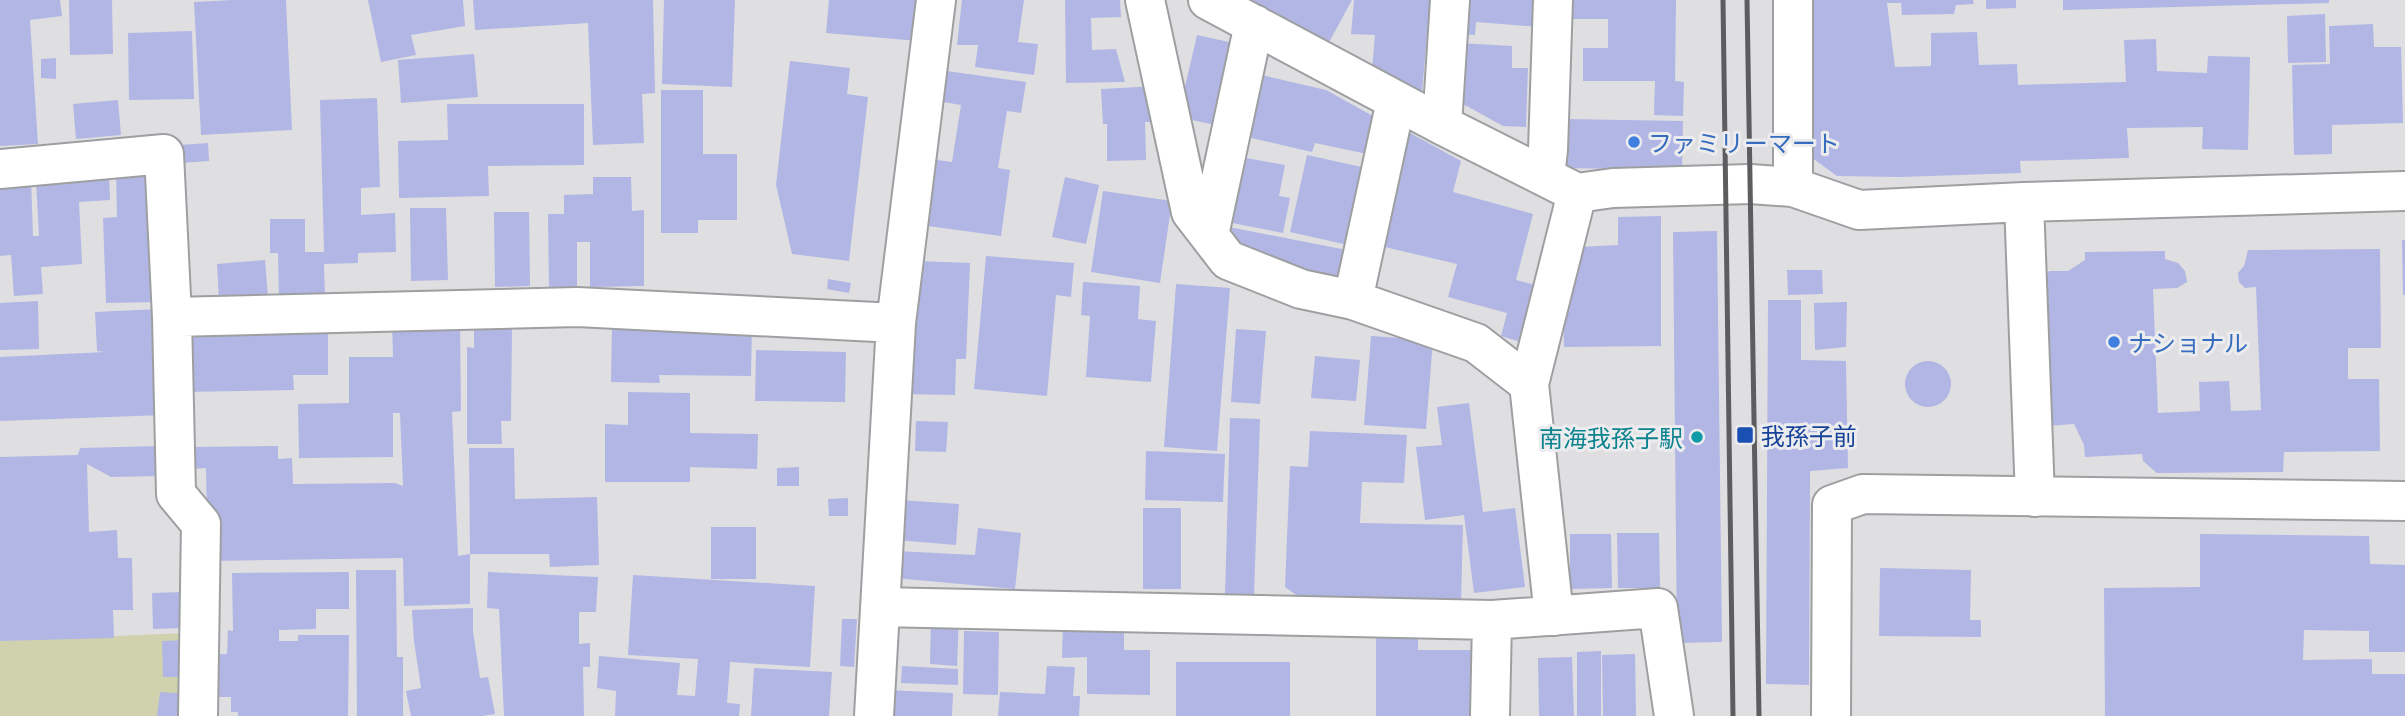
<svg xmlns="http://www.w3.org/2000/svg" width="2405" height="716" font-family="'Open Sans','Noto Sans JP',sans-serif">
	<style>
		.green { fill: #cfd2ac }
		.building { fill: #b1b6e5 }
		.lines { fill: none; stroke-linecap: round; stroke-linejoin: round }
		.minor-casing { stroke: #9e9fa1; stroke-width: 42 }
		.tertiary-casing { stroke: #9e9fa1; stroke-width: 42 }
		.minor { stroke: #fff; stroke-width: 38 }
		.tertiary { stroke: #fff; stroke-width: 38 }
		.rail { stroke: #5d5d5f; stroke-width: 5 }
		.shop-dot { fill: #3f7fe0; stroke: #ececee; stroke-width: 2.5 }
		.transit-dot { fill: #1a4fb4; stroke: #ececee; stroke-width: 2.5 }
		.culture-dot { fill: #0f9aa8; stroke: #ececee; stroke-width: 2.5 }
		.labels { text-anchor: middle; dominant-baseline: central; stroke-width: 6; stroke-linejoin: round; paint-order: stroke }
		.shop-label { font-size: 24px; fill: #366cbe; stroke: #ececee; text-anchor: start }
		.transit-label { font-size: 24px; fill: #164399; stroke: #ececee; text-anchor: start }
		.culture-label { font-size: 24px; fill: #0d838f; stroke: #ececee; text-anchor: end }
	</style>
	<rect width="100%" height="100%" fill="#dfdfe1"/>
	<path class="green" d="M187,633L191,716H0V641Z"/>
	<path class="building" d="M0,0H60L62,16L30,20L38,144L0,146Z
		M69,0H112L113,54L70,55Z
		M233,0H286L292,130L201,135L194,2Z
		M368,0H463L465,26L411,35L416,55L381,62Z
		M473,0H653L655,93L642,94L644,143L593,145L588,23L475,30Z
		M664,0H735L732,87L662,84Z
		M829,0H922L918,41L826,33Z
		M962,0H1024L1018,42L1038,44L1034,75L975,67L978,45H957Z
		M1065,0H1120L1121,17L1091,18L1092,50L1116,49L1125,82L1066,83Z
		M1241,0H1352L1327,46Z
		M1354,0H1430L1422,92L1372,70L1375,35L1351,34Z
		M1459,0H1541L1539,27L1476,22L1475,35L1457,34Z
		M1571,0H1676L1675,81L1684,82L1683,116L1654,115L1655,81H1583V48H1608V19H1571Z
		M1810,0H1973L1974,4L1956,5L1954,14L1902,15L1901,3H1887L1895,67L1931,66V33L1977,32L1979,65L2017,64L2018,85L2126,82L2124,40L2156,39L2157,71L2207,73L2208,56L2250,57L2248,150L2202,149L2203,127L2127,128L2129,158L2020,161L2021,173L1900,177L1837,176L1811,157Z
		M1986,0H2016V8L1986,9Z
		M2063,0H2329V3L2063,10Z
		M2325,14L2326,62L2288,63L2287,16Z
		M2373,24L2374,47H2401L2403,123L2332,125V154L2294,155L2292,65L2330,64L2329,26Z
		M192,31L194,99L129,100L128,33Z
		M1197,35L1238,44L1220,126L1178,117Z
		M1458,43L1512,46V68H1528L1526,127L1503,126L1456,100Z
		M474,54L478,97L401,103L398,60Z
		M56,58V79L41,78V59Z
		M790,61L850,68L847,94L868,97L849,261L792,254L776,185Z
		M947,71L1026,82L1021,113L1007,111L998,168L1010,170L1001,236L928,226L937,160L952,162L961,105L943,102Z
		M1249,72L1326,90L1380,120L1372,155L1315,143L1312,152L1235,134Z
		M1157,86L1158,122H1145L1146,160L1107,161V124H1103L1101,89Z
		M661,90H703V154H737V220H698V233H661Z
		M377,98L380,187L361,188V215L395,213L396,252L358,253V263L324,264L325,298L279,299L278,253H270V219H305V252H324L320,100Z
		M118,100L121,135L76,139L73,104Z
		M447,104H584V165L488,166L489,196L399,198L398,141L448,140Z
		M1565,119L1683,121L1682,170L1564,168Z
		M1401,128L1461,161L1453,192L1533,214L1516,280L1539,286L1524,343L1501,336L1507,313L1448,297L1457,264L1372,244Z
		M208,143L209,161L181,163L180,145Z
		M1307,155L1366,168L1348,245L1290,232Z
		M1241,157L1285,165L1279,196L1290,198L1283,233L1227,222Z
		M156,169L160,302L106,303L103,218L117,217L116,170Z
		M109,177L110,200L79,202L82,264L41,267L43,294L14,296L11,255L0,256V181L31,179L33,236H39L36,181Z
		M593,177H631L632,211L644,210V286L590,287V242H577V288L549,289L548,214H564V195L593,194Z
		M1065,177L1099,185L1086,244L1052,237Z
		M1103,191L1172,201L1160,283L1091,272Z
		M410,208H446L448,280L411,281Z
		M494,212H529L530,286L495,287Z
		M1661,216V346L1564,347L1563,309L1579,247L1618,245V217Z
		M1229,227L1352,251L1346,283L1246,257L1228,237Z
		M1717,231L1722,642L1677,643L1673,232Z
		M2402,240H2405V295H2403Z
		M2380,249L2381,348H2348V379H2379L2380,451L2284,452L2283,472L2157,473L2143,461L2142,454L2085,457L2084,445L2074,424L2046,426L2040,284L2049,271H2068L2085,260V252L2165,251V259L2178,263L2185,271L2187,282L2177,288L2153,289L2158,413L2200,411L2199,382L2229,381L2231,411L2261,410L2256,287L2245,288L2239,282L2238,273L2244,266L2248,250Z
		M986,256L1074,263L1071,297L1056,295L1047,396L974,389Z
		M265,260L268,297L219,301L217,264Z
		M917,261L970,263L966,359H956L955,395L901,394Z
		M1787,270H1822L1823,294L1788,295Z
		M828,279L851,283L849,293L827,289Z
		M1083,282L1140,286L1138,319L1156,321L1151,382L1086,377L1090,316L1081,315Z
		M1176,284L1230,288L1217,451L1164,447Z
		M1768,300H1801V360L1846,361L1848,468L1810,471L1809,685L1766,684Z
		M38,301L39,349L0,350V303Z
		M1847,302L1846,347L1815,350L1814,303Z
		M159,309L163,415L0,421V357L105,352L97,351L95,312Z
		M392,322H460L461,411L452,412L458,556L470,554L469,448H514L515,499L597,497L599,565L550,567L549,554H470V604L404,606L403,558L208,561L206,468L192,469V447L278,446V459L292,458L293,484L395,483L403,486L400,413H393V457L299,458L298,404L349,403V357H393Z
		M612,325L752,327L751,376L659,375L660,383L611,382Z
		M328,328V375H293L294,390L182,392L181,329Z
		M474,328H512L511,421H501L502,444H467V347L474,348Z
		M1236,329L1266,331L1260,404L1231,402Z
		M1371,336L1433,340L1426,429L1364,425Z
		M756,350L846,352L845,402L755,401Z
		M1315,356L1360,360L1356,401L1311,398Z
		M1905 384a23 23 0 1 1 46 0a23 23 0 1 1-46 0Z
		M628,392L690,393V433L758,434L757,469L690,467V482H605V424L628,425Z
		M1469,403L1483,512L1515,508L1525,587L1474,593L1464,515L1425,520L1416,447L1442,445L1437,407Z
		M1230,418L1260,419L1254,595H1225Z
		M916,421L948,422L946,452L915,451Z
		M1310,431L1407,435L1404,483L1362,482L1360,523L1463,525L1461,603L1302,599L1285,587L1290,466L1308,467Z
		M160,446L161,476L111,477L87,464L89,532L117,530L118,558H132L133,610H113L114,638L0,641V457L78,455L80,448Z
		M1146,451L1225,454L1223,502L1145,500Z
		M799,467V486H777V468Z
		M848,498V516H829L828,499Z
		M899,500L959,504L956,545L896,540Z
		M1143,508H1181V589H1143Z
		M711,527H756V579H711Z
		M978,528L1021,533L1015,589L895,578L897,551L975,555Z
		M1617,533H1659L1660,588H1618Z
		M1570,534H1611L1612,588L1570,589Z
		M2200,534L2369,536L2370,564L2405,565V652H2369V631L2304,630L2303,660L2372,659V674H2405V716H2105L2104,588L2200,587Z
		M1880,568L1971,570L1970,620H1981V637L1879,636Z
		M356,570H396L397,657H403V716H357Z
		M349,572V609H316V629L279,630V641H298V635H349L348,716H238V712H231V697H218L219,654H227L228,630L233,631L232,573Z
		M488,572L598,577L596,612H579V644L590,643V667H583L584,716H504L499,609L487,608Z
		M633,575L815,586L810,667L730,662L727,703L740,704L739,716H615L616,691L597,688L599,656L680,663L677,695L695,696L698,659L628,655Z
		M182,592L183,628L153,629L152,593Z
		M473,608V631L480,678L488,677L495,714L482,716H411L406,691L421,688L414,641L412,610Z
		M931,613L959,615L957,666L930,664Z
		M842,619H857L854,667L840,666Z
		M1063,624L1124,625V650H1150V695L1087,694V657L1062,658Z
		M964,631L999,632L998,695L963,694Z
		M1376,635L1418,636V650H1478L1477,716H1376Z
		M186,640V677H163L162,641Z
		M1601,651V716H1577V652Z
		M1635,654L1636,716H1603L1602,655Z
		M1572,657L1574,716H1539L1538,658Z
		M1176,662H1290V716H1176Z
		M902,666L958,669V685L901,683Z
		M1047,666L1075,667L1073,696H1080L1079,716H998L1000,692L1045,694Z
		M754,668L832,672L829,716H751Z
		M885,690L953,693L952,716H884Z
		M160,692L189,694L187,716H157Z"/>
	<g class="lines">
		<defs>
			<path id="minor" d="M1145,0L1191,212L1228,260L1301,289L1353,300L1476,343L1529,384
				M1208,0L1442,125L1577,193L1613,188L1750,184L1793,187L1859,210L2024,202L2405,191
				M1793,0V187
				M1442,125L1450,0
				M0,169L164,154L172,317L176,494L201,524L198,716
				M1545,176L1548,150L1553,0
				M2024,202L2035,497
				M1209,235L1254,24
				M1353,300L1396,101
				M172,317L577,307L896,323
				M880,607L1492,620L1658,608L1674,716
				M1554,616L1529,384L1577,193
				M874,716L896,323L936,0
				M1490,716L1492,620"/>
			<path id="tertiary" d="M1831,716L1832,505L1863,494L2405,501"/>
		</defs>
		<use href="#minor" class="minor-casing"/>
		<use href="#tertiary" class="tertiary-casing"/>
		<use href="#minor" class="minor"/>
		<use href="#tertiary" class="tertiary"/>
		<path class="rail" d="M1723,0L1733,716
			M1747,0L1759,716"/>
	</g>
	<g class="shop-dot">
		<circle cx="1634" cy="142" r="7"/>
		<circle cx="2114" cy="342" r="7"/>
	</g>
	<rect class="transit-dot" x="1736" y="426" width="18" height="18" rx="3.5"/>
	<circle class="culture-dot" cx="1697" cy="437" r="7"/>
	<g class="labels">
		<g class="shop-label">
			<text x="1648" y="142">ファミリーマート</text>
			<text x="2128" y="342">ナショナル</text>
		</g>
		<g class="transit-label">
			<text x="1761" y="435">我孫子前</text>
		</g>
		<g class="culture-label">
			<text x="1683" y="437">南海我孫子駅</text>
		</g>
	</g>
</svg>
